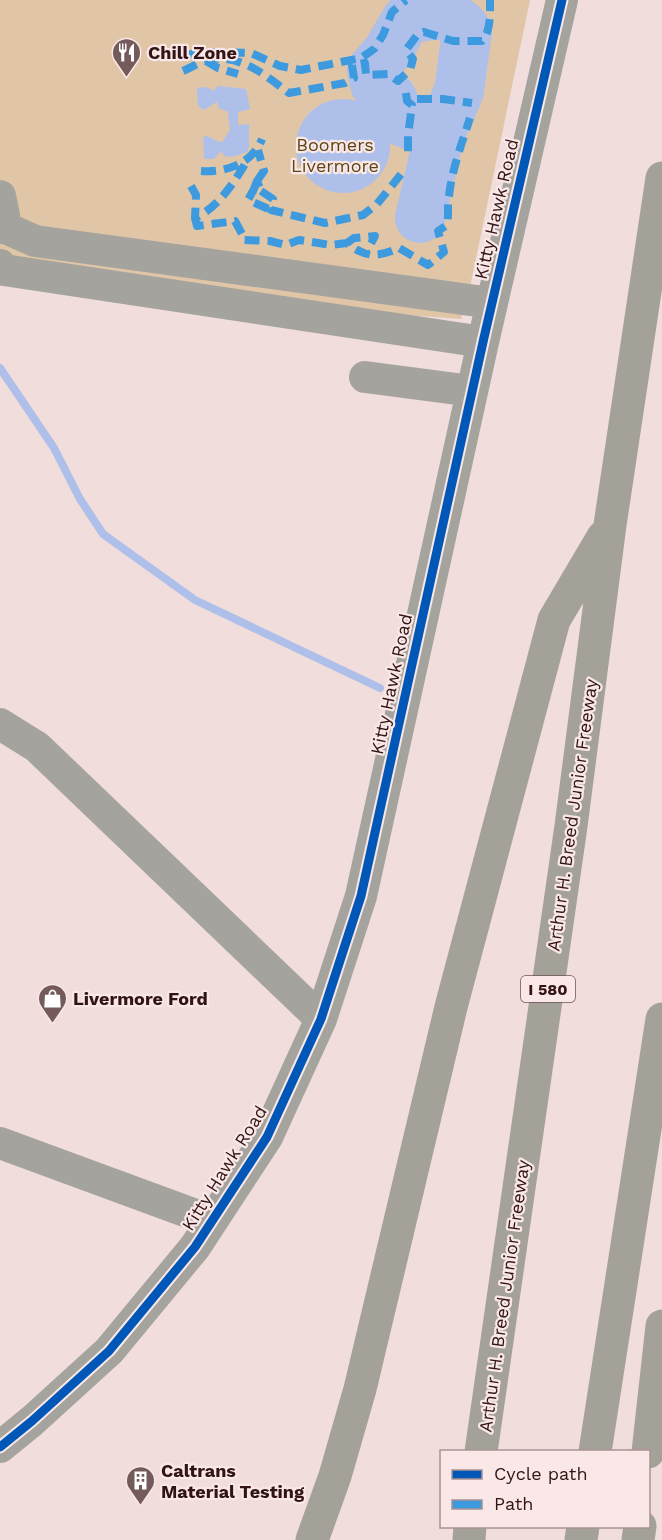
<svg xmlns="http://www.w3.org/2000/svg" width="662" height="1540" font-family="'Work Sans',sans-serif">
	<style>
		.green { fill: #e0c6a7 }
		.water { fill: #aec0e9 }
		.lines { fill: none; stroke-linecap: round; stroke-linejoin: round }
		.stream { stroke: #aec0e9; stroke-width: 8 }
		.river { stroke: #aec0e9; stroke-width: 50 }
		.minor { stroke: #a4a39d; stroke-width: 32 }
		.highway { stroke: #a4a199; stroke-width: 33 }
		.quiet { stroke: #3e9adf; stroke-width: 8; stroke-dasharray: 15 8; stroke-linecap: butt }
		.cycleway-casing { stroke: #f9e8e7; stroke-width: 13 }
		.cycleway { stroke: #0057b8; stroke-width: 9 }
		.labels { text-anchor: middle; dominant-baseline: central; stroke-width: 4.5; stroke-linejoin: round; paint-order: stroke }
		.shield { fill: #f9e8e7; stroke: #6e5454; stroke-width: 1.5 }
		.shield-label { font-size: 16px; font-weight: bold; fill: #321415 }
		.poi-label { font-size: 18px; font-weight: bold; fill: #321415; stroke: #f9e8e7; text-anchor: start }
		.park-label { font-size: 18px; fill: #5d4412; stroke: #f9e8e7 }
		.street-label { font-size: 18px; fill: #321415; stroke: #f9e8e7 }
	</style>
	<rect width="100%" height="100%" fill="#f0dddc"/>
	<path class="green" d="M0,0H530L471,282L461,319L0,285Z"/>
	<path class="water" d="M218,86L246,89L250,109L238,112V125L249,124V146L247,152L232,157L224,156L221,151L214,159H204L203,137L207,136L219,142H222L230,130L228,112L219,108L217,102L204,110L198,106L197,88L207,87L213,91Z
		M296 146a47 47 0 1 1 94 0a47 47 0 1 1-94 0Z"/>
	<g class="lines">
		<path class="stream" d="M0,368L54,448L80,499L103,534L195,600L380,688"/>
		<path class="river" d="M420,218L439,136L459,91L467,31C451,9 429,14 406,20L388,51L372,70L375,84L392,98L401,121L439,136"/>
		<path class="minor" d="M0,196L4,215L0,228
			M1,226L35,241L492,303
			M0,265L4,270L483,342
			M365,377L472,391
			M0,724L37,747L321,1019
			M0,1143L212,1221
			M0,1447L32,1421L109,1351L195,1247L267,1137L321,1019L361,896L483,342L562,0"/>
		<path class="highway" d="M481,1452L571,826L610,525L662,178
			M595,1452L662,1019
			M648,1452L662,1326
			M312,1540L335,1476L360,1389L451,1007L554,620L603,537
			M469,1540L470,1526
			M581,1540L583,1526
			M638,1540L640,1526"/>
		<path class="quiet" d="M184,55L210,52L251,53L280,66L301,70L361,58L374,49L383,35L392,12L406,0
			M206,61L218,68L238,74
			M183,71C192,67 203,60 213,59C244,56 266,76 289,93L345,83L354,78L352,65L365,63L366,75L388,74L398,81L410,70L413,59L406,50L418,34L424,32L453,41H482C491,32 490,12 490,0
			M406,93L407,101L412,105L408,136V159
			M417,99H443L472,103
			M201,171C226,173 253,163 262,139
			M257,181L264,171L258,150
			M191,186L196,195L195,218C219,207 236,180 249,157
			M254,189L257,181L261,191L254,189L248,200L271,210
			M261,191L273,199L271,210L325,223L363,215L377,204L402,173
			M195,218L197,226L235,221L242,234L243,240L270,241L286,245L299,240L331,245L347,243C365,258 379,257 399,248L428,265L444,252L438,231L447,225C449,215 447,206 449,196C452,169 462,143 470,118
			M347,243L354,238L375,236L366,253"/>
		<defs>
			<path id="cycleway" d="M0,1447L32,1421L109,1351L195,1247L267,1137L321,1019L361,896L483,342L562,0"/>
		</defs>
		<use href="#cycleway" class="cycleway-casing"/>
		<use href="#cycleway" class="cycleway"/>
	</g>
	<defs>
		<symbol id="restaurant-pin" viewBox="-11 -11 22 30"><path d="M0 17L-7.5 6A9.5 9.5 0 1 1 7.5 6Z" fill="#745a5b" stroke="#f9e8e7"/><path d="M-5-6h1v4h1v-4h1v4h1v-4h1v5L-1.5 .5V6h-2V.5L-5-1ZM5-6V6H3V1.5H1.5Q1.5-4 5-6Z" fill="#fff"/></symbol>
		<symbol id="shop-pin" viewBox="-11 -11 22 30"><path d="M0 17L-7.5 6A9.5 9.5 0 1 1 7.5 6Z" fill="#745a5b" stroke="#f9e8e7"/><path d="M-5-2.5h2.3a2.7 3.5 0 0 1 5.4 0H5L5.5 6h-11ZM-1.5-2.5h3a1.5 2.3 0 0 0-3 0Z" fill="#fff"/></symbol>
		<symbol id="building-pin" viewBox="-11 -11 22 30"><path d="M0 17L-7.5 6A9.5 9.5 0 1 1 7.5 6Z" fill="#745a5b" stroke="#f9e8e7"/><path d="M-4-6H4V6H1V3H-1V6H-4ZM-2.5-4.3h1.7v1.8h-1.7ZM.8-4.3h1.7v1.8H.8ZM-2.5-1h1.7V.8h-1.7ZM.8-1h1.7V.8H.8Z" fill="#fff"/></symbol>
	</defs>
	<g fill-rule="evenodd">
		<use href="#restaurant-pin" x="110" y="36" width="33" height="45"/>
		<use href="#shop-pin" x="36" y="982" width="33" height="45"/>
		<use href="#building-pin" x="124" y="1464" width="33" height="45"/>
	</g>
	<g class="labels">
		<rect class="shield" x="521" y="976" width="54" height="26" rx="4.5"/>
		<g class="shield-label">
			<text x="548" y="989">I 580</text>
		</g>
		<g class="poi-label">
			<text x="148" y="52">Chill Zone</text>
			<text x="73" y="998">Livermore Ford</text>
			<text x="161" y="1470">Caltrans<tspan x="161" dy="21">Material Testing</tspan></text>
		</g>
		<g class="park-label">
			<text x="335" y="144">Boomers<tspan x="335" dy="21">Livermore</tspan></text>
		</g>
		<g class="street-label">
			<text transform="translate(496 209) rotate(-77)">Kitty Hawk Road</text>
			<text transform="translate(391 684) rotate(-78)">Kitty Hawk Road</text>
			<text transform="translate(572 815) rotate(-82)">Arthur H. Breed Junior Freeway</text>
			<text transform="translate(224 1168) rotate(-58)">Kitty Hawk Road</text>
			<text transform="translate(504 1296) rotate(-82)">Arthur H. Breed Junior Freeway</text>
		</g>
	</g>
	<rect x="440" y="1450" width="210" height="78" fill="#f9e8e7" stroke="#a99393" stroke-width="1.5"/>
	<rect x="452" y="1470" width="30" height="9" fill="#0057b8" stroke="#a99393" stroke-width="1.5"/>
	<text x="494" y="1480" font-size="18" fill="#321415">Cycle path</text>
	<rect x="452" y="1500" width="30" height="9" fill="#3e9adf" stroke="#a99393" stroke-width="1.5"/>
	<text x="494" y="1510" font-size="18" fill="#321415">Path</text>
</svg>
